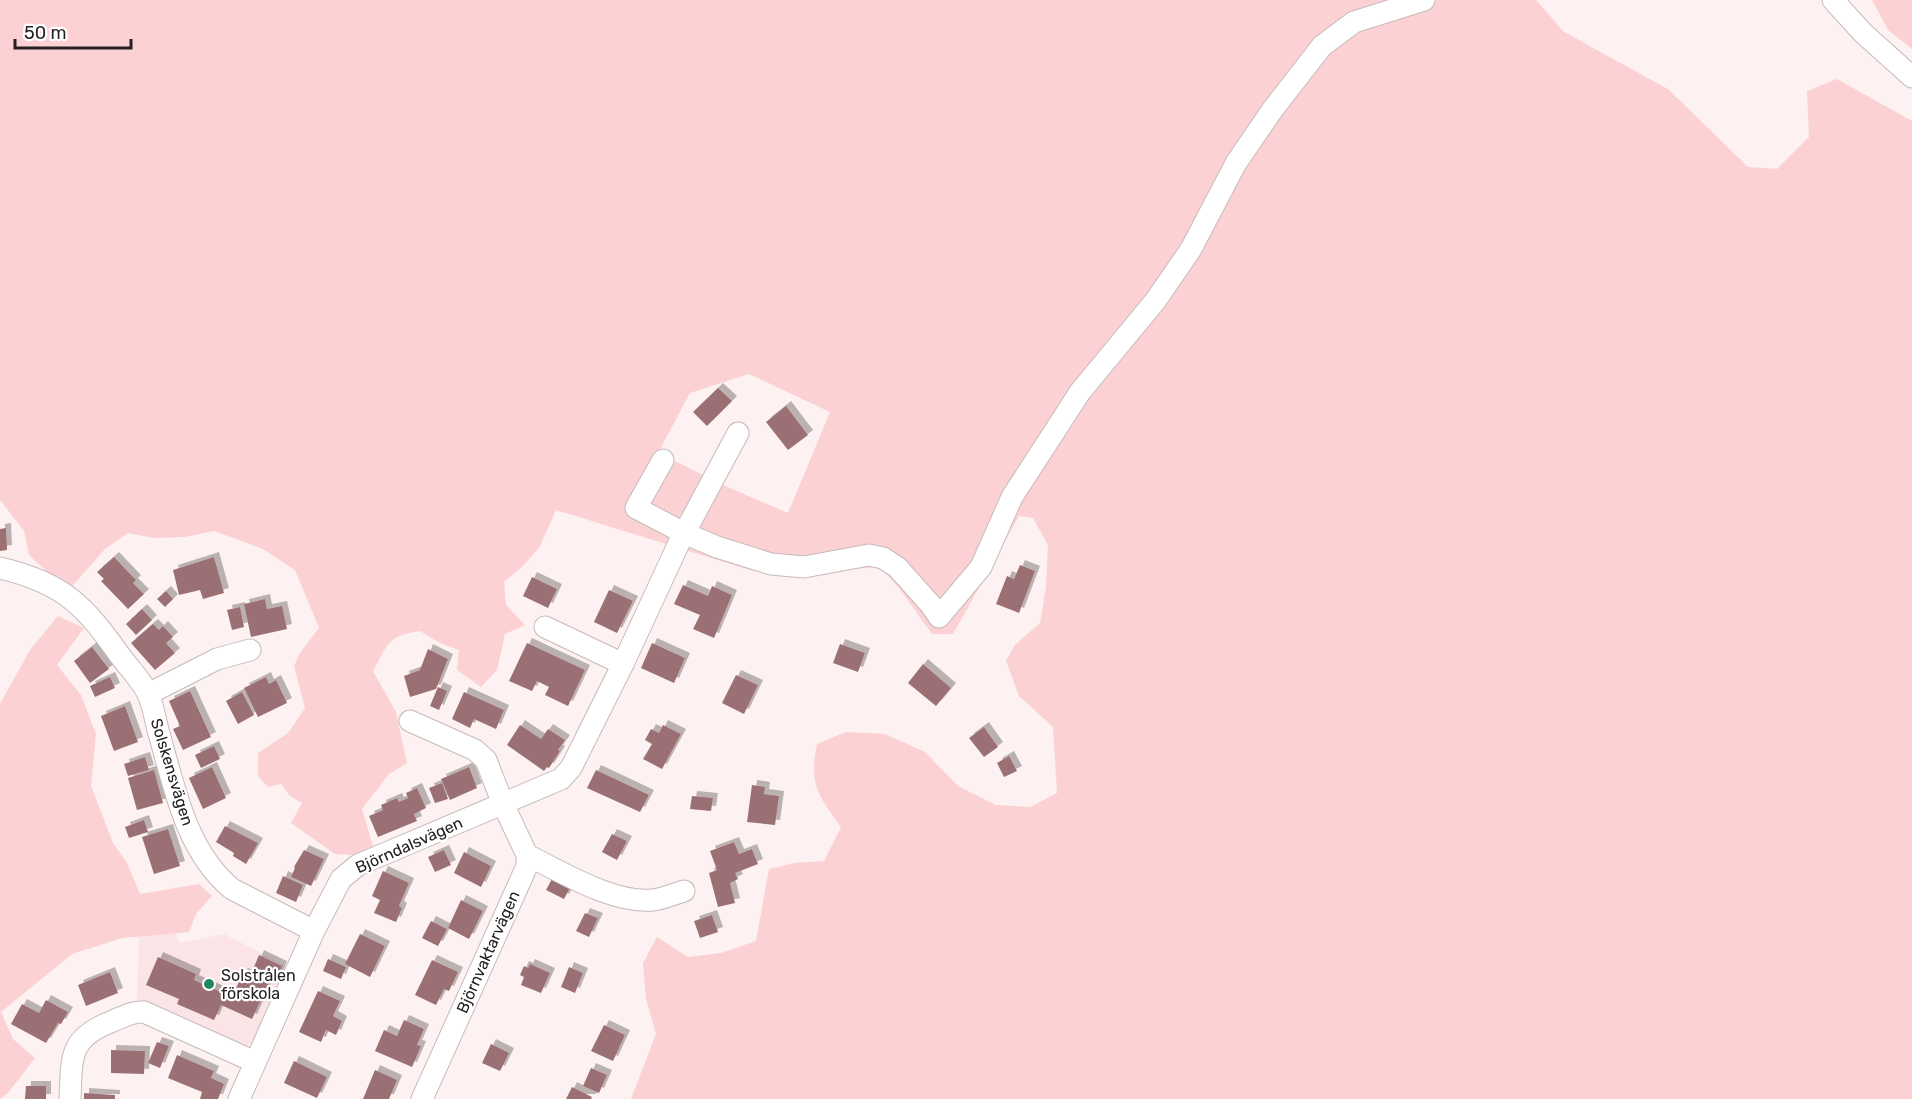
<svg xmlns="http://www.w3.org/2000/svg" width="1912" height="1099" font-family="Rubik,sans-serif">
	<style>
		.built { fill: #fae4e6 }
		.green { fill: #fcd1d4; fill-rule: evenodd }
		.building { fill: #9b7074; filter: url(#shadow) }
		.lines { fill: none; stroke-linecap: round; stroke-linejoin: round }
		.minor-casing { stroke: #c6babb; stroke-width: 23 }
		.minor { stroke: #fff; stroke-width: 21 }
		.poi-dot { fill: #238660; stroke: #fff; stroke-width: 2 }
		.labels { text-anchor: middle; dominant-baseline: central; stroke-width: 4.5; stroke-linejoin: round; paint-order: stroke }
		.street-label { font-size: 16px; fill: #252021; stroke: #fff }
		.poi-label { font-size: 16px; fill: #252021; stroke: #fff; text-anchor: start }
	</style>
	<defs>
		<filter id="shadow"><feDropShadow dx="5" dy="-5" stdDeviation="0" flood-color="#0004"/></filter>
	</defs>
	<rect width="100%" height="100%" fill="#fdf1f1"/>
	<path class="built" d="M174,925L179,943L224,934L289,967L254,1042L240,1047L137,1002L139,933Z"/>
	<path class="green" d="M0,0H1536L1564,32L1668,89L1748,167L1777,169L1809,137L1807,91L1837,79L1912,121V1099H631L656,1034L646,999L643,963L657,937L688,957L721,953L756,941L769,869L795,863L824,861L841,827C819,796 808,784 817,744L846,732L885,734L925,752L958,786L996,805L1030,807L1057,793L1053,727L1019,696L1006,661L1015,645L1040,623L1046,587L1048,545L1033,518L1019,516L953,634H932L899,588L880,567L782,574L750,570L556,510L540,546L524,565L504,582L506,605L525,625L505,634L497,670L481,687L457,670L459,650L440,643L420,631C387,636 388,644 373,671L396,712L407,763L389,774L362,809L373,846L354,855L335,854L291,823L302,803L290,796L281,784L268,787L258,776V753L288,733L305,708L294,666L300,653L319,628L295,570L261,548L214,531L184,537L154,538L128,533L105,549L68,591L29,555L24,531L0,500ZM749,374L830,412L788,513L730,488L658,453L690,393Z
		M1872,0H1912V49L1888,30Z
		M58,616L84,628L57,665L81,695L96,734L91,786L113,843L127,863L140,894L199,884L212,896L196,914L189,932L122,938L72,954L1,1012L13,1039L35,1058L8,1093L0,1099V704L30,650Z"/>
	<path class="building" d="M718,388L732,401L707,426L693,412Z
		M786,406L808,435L788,450L766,422Z
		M6,528L7,550L0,551V529Z
		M114,557L136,580L133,583L144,594L128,609L101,581L104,579L97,572Z
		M214,557L224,593L203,599L200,590L179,595L173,570Z
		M1020,565L1035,571L1019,613L996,604L1007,576L1014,579Z
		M532,577L557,589L548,608L523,596Z
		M683,585L708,596L712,586L732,595L714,638L693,629L700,615L674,604Z
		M609,590L633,601L617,633L594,622Z
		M166,591L173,599L165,607L157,599Z
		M265,599L267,609L282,606L287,629L251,637L244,604Z
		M240,607L244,627L232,630L227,610Z
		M142,609L152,620L136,635L126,624Z
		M153,624L159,630L163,626L173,637L166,643L175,653L155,670L131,643Z
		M527,643L585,670L568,706L545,695L549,687L537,681L532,691L509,681Z
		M652,643L685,658L674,683L641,668Z
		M840,644L865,653L858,672L833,663Z
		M92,647L109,669L90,683L74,661Z
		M428,649L448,659L436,689L410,697L404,676L420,670Z
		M923,664L951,688L936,706L908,683Z
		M736,675L758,685L744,714L722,703Z
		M110,677L115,688L95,697L90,686Z
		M266,677L269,684L276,680L287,703L258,717L244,688Z
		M438,687L447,691L439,710L430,706Z
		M190,691L211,737L183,750L173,729L180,726L169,701Z
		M242,692L254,715L238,724L226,701Z
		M464,692L504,710L496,729L474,719L470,728L452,719Z
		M125,706L138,742L114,751L101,716Z
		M520,725L541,739L548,729L565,740L558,750L560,751L549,768L547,767L544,771L507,745Z
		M663,725L681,734L662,769L643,759L652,744L645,740L651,729L659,733Z
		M984,727L998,747L984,757L969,738Z
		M214,746L220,759L201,768L195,755Z
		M1009,756L1017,771L1004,777L997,763Z
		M145,757L149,770L128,776L124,764Z
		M212,767L226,798L203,809L189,778Z
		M469,767L477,788L450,800L441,779Z
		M154,770L163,803L137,810L128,778Z
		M596,770L649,795L640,812L587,788Z
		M442,783L448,799L435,803L429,788Z
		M752,785L765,787L764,794L779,796L775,825L747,822Z
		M417,788L426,808L414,814L417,821L378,837L369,816L383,810L381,805L397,798L399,802L408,798L406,793Z
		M692,796L713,798L711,811L690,809Z
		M144,820L148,832L129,838L125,827Z
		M225,826L258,843L246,864L233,856L234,853L216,842Z
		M168,829L180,866L154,874L142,837Z
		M612,834L627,841L617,860L602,852Z
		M734,842L739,854L752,849L758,864L735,873L738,879L730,883L735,903L718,907L709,873L717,870L710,851Z
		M304,850L324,859L311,886L291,877L295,868L294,867Z
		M444,850L451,865L435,872L428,857Z
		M464,852L491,866L481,887L454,873Z
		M383,871L409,883L399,906L402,908L396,922L374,913L380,900L372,896Z
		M554,875L572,884L564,899L546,890Z
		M283,876L303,885L296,902L276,893Z
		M461,900L483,911L469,939L448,928Z
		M585,913L598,918L589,937L576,931Z
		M712,915L718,932L700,938L694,921Z
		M431,921L447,929L438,946L422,938Z
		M360,934L385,946L370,977L345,964Z
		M259,955L282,966L277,978L254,967Z
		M158,957L196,974L194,980L232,997L243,973L268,984L252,1019L221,1005L214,1020L177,1004L179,999L146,985Z
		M328,959L346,967L341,979L323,971Z
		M432,960L458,972L449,991L444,989L436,1005L415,995Z
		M530,964L550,973L541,993L521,985L524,977L520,975L524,966L528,968Z
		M569,967L583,973L575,993L561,987Z
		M110,972L118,993L86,1006L78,985Z
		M318,991L340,1001L333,1016L342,1021L336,1035L326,1030L321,1042L299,1032Z
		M46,1000L68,1012L61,1024L58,1023L46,1043L11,1024L22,1004L39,1013Z
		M404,1020L424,1029L417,1045L421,1046L412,1067L375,1051L384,1030L397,1036Z
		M604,1025L625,1035L613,1061L591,1051Z
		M157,1042L169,1046L160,1068L148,1063Z
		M491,1044L509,1053L500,1071L482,1063Z
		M111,1050L145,1051L144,1074L111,1073Z
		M177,1055L214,1071L211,1078L224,1084L218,1099H200L202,1092L168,1078Z
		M294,1061L327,1077L317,1098L284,1083Z
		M591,1068L607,1075L599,1093L583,1086Z
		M375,1070L397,1080L389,1099H363Z
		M26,1086H46V1099H25Z
		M572,1087L592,1097L591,1099H566Z
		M84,1093L115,1095V1099H84Z"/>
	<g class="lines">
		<defs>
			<path id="minor" d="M1833,0L1863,33L1912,77
				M663,460L636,508L684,533L717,547L771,564L804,567L869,555L883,558L897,567L931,605L939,617L981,567L1012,497L1080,392L1156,300L1191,249L1236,163L1273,109L1322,46L1354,22L1424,0
				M0,568C64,583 85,606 121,657C130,669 142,681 148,694C153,705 155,718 158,730C174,785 185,850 232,889L314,931
				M545,627L623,664
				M148,694L217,659L250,650
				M410,721L475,750L486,760L503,804L527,855V866L422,1099
				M527,855C562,872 613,904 653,900C663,899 674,894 684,891
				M70,1099C72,1057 68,1038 113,1021C123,1017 132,1011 144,1012L255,1062
				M239,1099L314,931L341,879L358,865L561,779L571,768L623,664L679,543L738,433"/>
		</defs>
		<use href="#minor" class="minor-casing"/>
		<use href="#minor" class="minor"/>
	</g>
	<circle class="poi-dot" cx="209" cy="984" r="6"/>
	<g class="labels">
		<g class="street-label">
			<text transform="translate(172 772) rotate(73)">Solskensvägen</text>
			<text transform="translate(409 845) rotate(-24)">Björndalsvägen</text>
			<text transform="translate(488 952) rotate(-66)">Björnvaktarvägen</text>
		</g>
		<g class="poi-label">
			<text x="221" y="975">Solstrålen<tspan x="221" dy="18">förskola</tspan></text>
		</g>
	</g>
	<path d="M15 39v9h116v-9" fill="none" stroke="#252021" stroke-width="3"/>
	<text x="24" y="39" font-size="18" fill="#252021" stroke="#ffffff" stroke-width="4.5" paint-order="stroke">50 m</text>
</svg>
